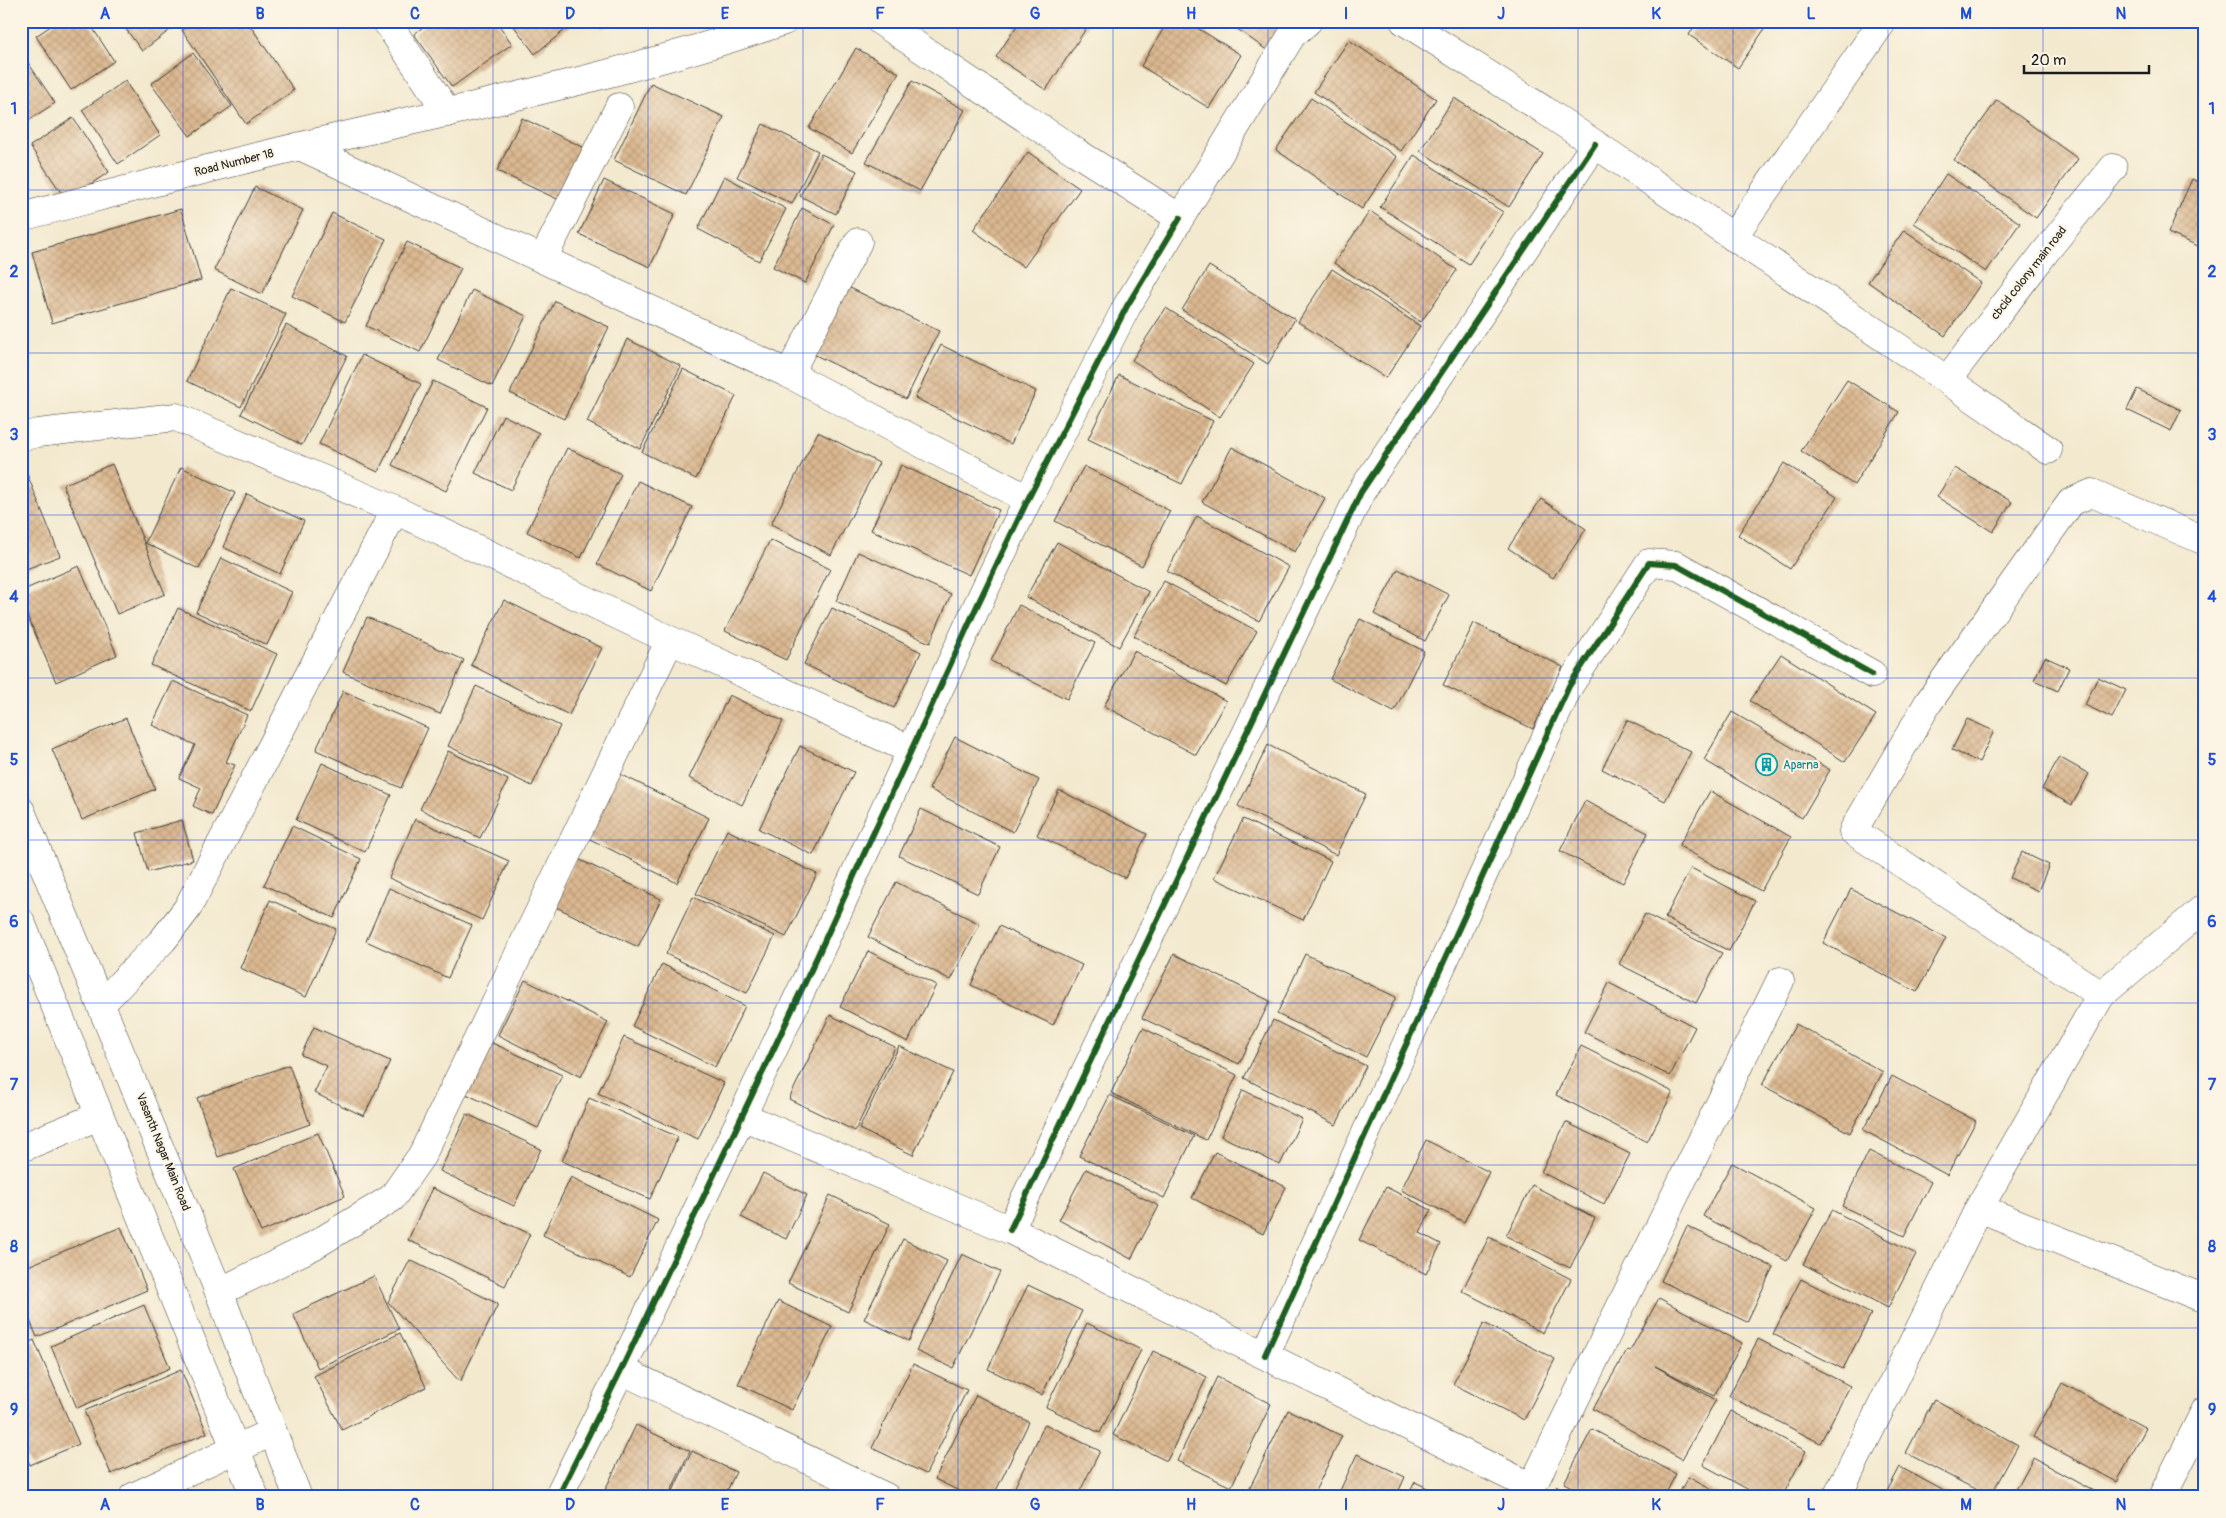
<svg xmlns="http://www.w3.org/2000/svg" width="2226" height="1518" font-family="Pangolin,sans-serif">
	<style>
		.building { fill: url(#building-cross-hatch) }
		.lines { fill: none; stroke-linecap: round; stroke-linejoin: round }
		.street-casing { stroke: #3c3b37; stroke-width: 29 }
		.secondary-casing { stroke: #3c3b37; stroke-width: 29 }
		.street { stroke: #fff; stroke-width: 28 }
		.secondary { stroke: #fff; stroke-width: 28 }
		.cycleway-casing { stroke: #fcf5e5; stroke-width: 9 }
		.cycleway { stroke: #1b5e20; stroke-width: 6 }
		.grid { fill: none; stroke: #1d4ed8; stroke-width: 1; stroke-opacity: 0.55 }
		.labels { text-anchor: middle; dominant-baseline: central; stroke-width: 4; stroke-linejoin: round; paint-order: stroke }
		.street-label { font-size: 12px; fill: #1c1c1c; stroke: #fcf5e5 }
		.culture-label { font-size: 12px; fill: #0d838f; stroke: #fcf5e5; text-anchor: start }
		.neatline { fill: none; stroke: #1d4ed8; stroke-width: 2 }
		.grid-label { font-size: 16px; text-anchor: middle; font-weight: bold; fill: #1d4ed8 }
	</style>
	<defs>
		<pattern id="building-cross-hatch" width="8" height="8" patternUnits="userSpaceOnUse" patternTransform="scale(1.25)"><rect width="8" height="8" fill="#dbb891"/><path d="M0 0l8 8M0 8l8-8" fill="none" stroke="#bb9e7c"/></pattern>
	</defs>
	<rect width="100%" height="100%" fill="#fcf5e5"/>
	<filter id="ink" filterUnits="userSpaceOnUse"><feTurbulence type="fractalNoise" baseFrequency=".02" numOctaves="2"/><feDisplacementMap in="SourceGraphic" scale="10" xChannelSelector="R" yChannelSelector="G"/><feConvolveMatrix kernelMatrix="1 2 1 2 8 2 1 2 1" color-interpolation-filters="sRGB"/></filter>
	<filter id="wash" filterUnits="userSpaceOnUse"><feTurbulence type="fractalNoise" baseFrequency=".0096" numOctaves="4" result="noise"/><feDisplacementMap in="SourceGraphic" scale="20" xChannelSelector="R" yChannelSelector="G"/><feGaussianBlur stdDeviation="1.12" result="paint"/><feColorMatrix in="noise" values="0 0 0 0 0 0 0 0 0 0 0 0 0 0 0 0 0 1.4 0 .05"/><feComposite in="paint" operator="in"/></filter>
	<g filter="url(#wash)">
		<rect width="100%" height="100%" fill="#f3e9cf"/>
		<g id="blocks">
			<path class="building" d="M58,21H88L114,61L71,90L36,36Z
				M120,21H176L178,24L142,51Z
				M195,21H247L294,90L246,124L182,30Z
				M431,21H496L512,44L452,87L414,34Z
				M510,21H576L535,54Z
				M597,21H611L602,28Z
				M1020,21H1091L1046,90L996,57Z
				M1168,21H1186L1241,55L1209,108L1141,66Z
				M1226,21H1289L1268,51Z
				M1698,21H1770L1738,68L1689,35Z
				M1349,40L1436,99L1401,151L1314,92Z
				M856,48L899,73L852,153L809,128Z
				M21,52L55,103L21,125Z
				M193,53L232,106L190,136L151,84Z
				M125,81L160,135L118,164L82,110Z
				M912,81L965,110L920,191L866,162Z
				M651,83L724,117L686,195L614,160Z
				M1311,98L1397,157L1362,209L1276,150Z
				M1454,98L1543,154L1509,207L1420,151Z
				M1997,100L2078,159L2036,218L1954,160Z
				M73,118L109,172L66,200L30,146Z
				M522,118L593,152L568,204L497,171Z
				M763,124L818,151L792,204L737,177Z
				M1028,152L1080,189L1024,267L973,230Z
				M821,154L857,171L836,214L800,196Z
				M1414,155L1503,212L1469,264L1380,207Z
				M1946,174L2020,223L1986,272L1914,223Z
				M724,176L786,209L759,261L698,229Z
				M2192,179L2205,185V249L2168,233Z
				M604,180L675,214L650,267L579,234Z
				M255,187L303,210L262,294L214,270Z
				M802,208L834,225L805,283L773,267Z
				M181,209L201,280L52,323L32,252Z
				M1370,211L1457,270L1421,322L1334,263Z
				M332,213L386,239L345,322L292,296Z
				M1904,230L1981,283L1945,336L1868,282Z
				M407,242L461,268L420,352L366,326Z
				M1209,266L1295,319L1268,364L1182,310Z
				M1332,269L1420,326L1386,378L1298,322Z
				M844,285L939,331L906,399L811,353Z
				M231,288L286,314L241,407L187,381Z
				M472,290L526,316L492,386L438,360Z
				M555,301L609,327L564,419L510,393Z
				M1166,308L1254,364L1220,417L1132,360Z
				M286,325L347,356L302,445L241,414Z
				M627,339L681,366L640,449L587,422Z
				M941,345L1036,391L1011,444L915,398Z
				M362,355L421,384L378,472L319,444Z
				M683,369L736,396L696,479L642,452Z
				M1119,375L1213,421L1182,484L1088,439Z
				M1847,380L1899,412L1854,485L1801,451Z
				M433,381L487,407L446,491L392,465Z
				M2137,389L2181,410L2171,431L2127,410Z
				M503,415L539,433L511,490L475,473Z
				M818,432L879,463L831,555L771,524Z
				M1232,447L1325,498L1295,552L1202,502Z
				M567,448L621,474L581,558L527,532Z
				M21,459L60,556L21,571Z
				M1784,463L1837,497L1790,569L1738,535Z
				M112,464L165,594L117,614L63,485Z
				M901,465L999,510L969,575L871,530Z
				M1084,466L1170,511L1142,566L1055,521Z
				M181,467L235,493L199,569L145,543Z
				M1955,468L2012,502L1993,532L1937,497Z
				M638,481L692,507L651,591L597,564Z
				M247,494L304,521L280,574L223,547Z
				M1541,499L1586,529L1553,578L1508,548Z
				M1197,516L1289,567L1259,621L1167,571Z
				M770,540L830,569L786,660L725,631Z
				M1057,542L1149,592L1119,647L1026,597Z
				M858,552L951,594L930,643L836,601Z
				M221,558L292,592L267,645L196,612Z
				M79,566L117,655L56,682L21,601V591Z
				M1398,569L1449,595L1425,641L1374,614Z
				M1164,581L1257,631L1226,686L1134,636Z
				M504,600L602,648L569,715L471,665Z
				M1019,605L1095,643L1067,699L991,661Z
				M178,608L277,654L251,711L151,665Z
				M832,608L921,652L894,708L804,664Z
				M367,617L464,660L440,714L343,672Z
				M1360,619L1424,651L1394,712L1330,679Z
				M1474,623L1563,667L1533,729L1443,685Z
				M1134,651L1226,701L1196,755L1104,706Z
				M1781,654L1876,715L1845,762L1750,701Z
				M2045,657L2069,668L2058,691L2034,680Z
				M2098,677L2126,690L2112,718L2085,705Z
				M173,681L247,715L226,762L235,765L212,815L193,806L201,788L179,778L195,745L152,725Z
				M476,686L560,726L532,786L448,746Z
				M343,691L428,728L401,788L316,750Z
				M729,695L783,721L742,805L689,778Z
				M1732,712L1830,770L1802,818L1704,760Z
				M126,718L155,789L82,820L52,749Z
				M1967,719L1994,731L1979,762L1952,750Z
				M1627,720L1691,752L1665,801L1602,769Z
				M955,737L1039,780L1013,832L929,789Z
				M1268,745L1366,794L1336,855L1238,806Z
				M800,746L854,772L813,855L759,829Z
				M448,751L508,780L480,838L420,809Z
				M2059,757L2089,774L2072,805L2042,789Z
				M322,763L391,795L365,852L296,820Z
				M616,772L709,818L677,883L584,836Z
				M1059,790L1147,834L1125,878L1037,835Z
				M1710,791L1791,837L1761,891L1679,846Z
				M1585,801L1648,833L1623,883L1560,851Z
				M921,809L1000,847L978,894L899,856Z
				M415,819L509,861L482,920L389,878Z
				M1243,819L1331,861L1303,920L1214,878Z
				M182,820L193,860L148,872L137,833Z
				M292,826L361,859L334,918L264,885Z
				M727,830L817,874L786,937L696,894Z
				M2022,852L2049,865L2038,891L2010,878Z
				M576,858L661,899L638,947L554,906Z
				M1691,868L1755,901L1729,951L1665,918Z
				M896,882L980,924L951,980L868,937Z
				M389,888L472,925L448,978L366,941Z
				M1851,889L1946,938L1917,992L1823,943Z
				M693,897L775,936L747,993L666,954Z
				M270,900L336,929L306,997L240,968Z
				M1645,914L1722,953L1696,1003L1619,964Z
				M999,926L1082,965L1053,1025L971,985Z
				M868,951L936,985L908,1042L840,1007Z
				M1174,954L1270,1001L1239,1064L1142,1018Z
				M1305,954L1396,997L1366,1057L1277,1014Z
				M662,964L745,1006L715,1067L632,1026Z
				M525,980L608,1022L581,1077L498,1035Z
				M1609,983L1695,1027L1670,1076L1584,1032Z
				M830,1015L895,1047L855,1131L789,1099Z
				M1273,1020L1366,1066L1336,1125L1244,1078Z
				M1796,1024L1883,1072L1850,1133L1762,1085Z
				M314,1027L390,1061L364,1116L314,1093L327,1066L301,1055Z
				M1143,1028L1237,1075L1206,1140L1111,1093Z
				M624,1037L724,1083L698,1139L598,1093Z
				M490,1042L562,1075L538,1128L466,1094Z
				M899,1046L953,1072L913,1155L859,1129Z
				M1581,1046L1673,1092L1647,1142L1556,1095Z
				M289,1065L310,1124L218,1157L197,1098Z
				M1892,1076L1976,1121L1947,1175L1863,1130Z
				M1243,1090L1302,1119L1280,1165L1221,1136Z
				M1110,1095L1194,1136L1164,1198L1079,1156Z
				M589,1098L678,1137L650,1199L562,1161Z
				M467,1114L541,1149L514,1206L440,1171Z
				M1566,1122L1630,1154L1604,1204L1541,1172Z
				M318,1133L345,1196L261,1232L234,1169Z
				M1426,1140L1489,1172L1464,1222L1401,1190Z
				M1869,1151L1931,1182L1904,1236L1842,1206Z
				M1215,1152L1286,1187L1263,1234L1192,1198Z
				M1732,1163L1816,1208L1787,1261L1703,1216Z
				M1086,1169L1159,1206L1131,1259L1059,1220Z
				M763,1173L807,1195L786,1239L741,1217Z
				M571,1177L658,1220L630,1277L543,1235Z
				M1532,1185L1595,1218L1570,1268L1506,1236Z
				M1386,1187L1431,1210L1420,1233L1441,1244L1426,1274L1359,1240Z
				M432,1188L530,1234L505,1286L408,1240Z
				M830,1195L890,1224L848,1312L788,1283Z
				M1832,1210L1916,1254L1888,1308L1803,1264Z
				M1687,1226L1773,1267L1747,1322L1661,1281Z
				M121,1227L147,1290L37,1337L21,1300V1269Z
				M1489,1237L1571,1279L1543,1333L1462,1291Z
				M903,1239L947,1261L909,1341L864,1319Z
				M962,1254L1000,1272L953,1368L916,1351Z
				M410,1260L498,1304L460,1382L388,1302Z
				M374,1276L399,1329L318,1368L293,1314Z
				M1801,1279L1871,1314L1843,1369L1773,1334Z
				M1028,1285L1082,1311L1042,1395L988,1369Z
				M1659,1298L1742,1343L1714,1396L1655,1366L1716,1400L1682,1459L1593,1409L1627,1350L1630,1351Z
				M778,1301L832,1327L792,1410L738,1384Z
				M144,1305L170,1368L77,1408L51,1346Z
				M1087,1323L1141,1350L1100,1433L1046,1407Z
				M1484,1323L1555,1359L1524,1420L1453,1384Z
				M400,1333L426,1387L342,1430L314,1376Z
				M1758,1339L1850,1386L1820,1443L1729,1396Z
				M34,1340L79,1444L30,1465L21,1446V1346Z
				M1153,1351L1207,1377L1167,1461L1113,1435Z
				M913,1364L967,1390L926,1474L872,1448Z
				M181,1370L207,1433L111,1474L84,1411Z
				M1217,1377L1271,1404L1231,1487L1177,1461Z
				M2062,1383L2146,1428L2117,1482L2033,1437Z
				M976,1395L1029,1422L993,1497H971L935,1479Z
				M1934,1399L2018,1445L1990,1497L1906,1453Z
				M1288,1410L1342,1436L1312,1497H1255L1247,1493Z
				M1731,1411L1806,1451L1782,1497H1762L1703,1465Z
				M1045,1424L1100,1451L1077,1497H1010Z
				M636,1425L690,1451L668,1497H618L605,1490Z
				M1592,1429L1676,1474L1664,1497H1590L1564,1483Z
				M692,1451L736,1472L724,1497H670Z
				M1357,1454L1405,1477L1396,1497H1337Z
				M2033,1458L2104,1497H2012Z
				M1900,1467L1955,1497H1884Z
				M1688,1477L1725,1497H1677Z
				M1415,1482L1446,1497H1407Z
				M1557,1486L1579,1497H1551Z"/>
		</g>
	</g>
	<g filter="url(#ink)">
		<use href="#blocks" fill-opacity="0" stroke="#3c3b37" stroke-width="1"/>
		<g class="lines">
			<defs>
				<path id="street" d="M386,21L448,113
					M880,21L1076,152L1180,218L1292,35L1308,21
					M1404,21L1544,110L1947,380L2048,450
					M300,146L789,374L1028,499
					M21,217C114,193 208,168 301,146C463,108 627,75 784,21
					M1733,237L1883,21
					M543,259L619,107
					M789,374L858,242
					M1947,380L2046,251L2113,168
					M21,437L38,433L176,417L395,510L670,640L911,750
					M2101,995L1853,831L1928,703L2071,502L2092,493L2205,541
					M102,1003L163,940L187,909L395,510
					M742,1116L1010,1230L1532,1487L1527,1497
					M21,1148L99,1116
					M1979,1208L2205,1299
					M1010,1230L1361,492L1595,144
					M219,1292L313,1246L392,1198L422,1155L670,640
					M1265,1355L1569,686L1649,563L1676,565L1872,674
					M621,1370L886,1497
					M1532,1487L1780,981
					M133,1497L272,1432
					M558,1497L621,1370L742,1116L817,957L977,606L1028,499L1127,306L1180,218
					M1837,1497L1979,1208L2101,995L2205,907
					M2162,1497L2205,1411"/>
				<path id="secondary" d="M21,811L219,1292L298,1497
					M21,922L255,1497"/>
			</defs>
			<use href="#street" class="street-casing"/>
			<use href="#secondary" class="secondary-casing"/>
			<use href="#street" class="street"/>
			<use href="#secondary" class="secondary"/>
			<defs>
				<path id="cycleway" d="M1010,1230L1361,492L1595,144
					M1265,1355L1569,686L1649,563L1676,565L1872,674
					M558,1497L621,1370L742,1116L817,957L977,606L1028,499L1127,306L1180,218"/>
			</defs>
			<use href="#cycleway" class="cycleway-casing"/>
			<use href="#cycleway" class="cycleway"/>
		</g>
	</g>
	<path class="grid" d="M183,21V1497M338,21V1497M493,21V1497M648,21V1497M803,21V1497M958,21V1497M1113,21V1497M1268,21V1497M1423,21V1497M1578,21V1497M1733,21V1497M1888,21V1497M2043,21V1497M21,190H2205M21,353H2205M21,515H2205M21,678H2205M21,840H2205M21,1003H2205M21,1165H2205M21,1328H2205"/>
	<defs>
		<symbol id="building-ring" viewBox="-11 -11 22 22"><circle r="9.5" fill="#fcf5e5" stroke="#0f9aa8" stroke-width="1.5"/><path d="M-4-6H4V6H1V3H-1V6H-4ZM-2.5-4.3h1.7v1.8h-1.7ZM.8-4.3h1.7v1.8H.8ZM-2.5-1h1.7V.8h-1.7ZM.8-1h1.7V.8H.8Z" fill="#0f9aa8"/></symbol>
	</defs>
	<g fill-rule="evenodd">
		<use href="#building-ring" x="1754" y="752" width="25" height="25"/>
	</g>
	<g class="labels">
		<g class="street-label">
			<text transform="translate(234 163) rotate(-14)">Road Number 18</text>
			<text transform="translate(2029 273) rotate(-52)">cbcid colony main road</text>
			<text transform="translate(163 1152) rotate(68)">Vasanth Nagar Main Road</text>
		</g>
		<g class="culture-label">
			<text x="1783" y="765">Aparna</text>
		</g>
	</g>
	<rect width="2226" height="1518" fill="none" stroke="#fcf5e5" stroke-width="55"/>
	<path d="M2024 65v8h125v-8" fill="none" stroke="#1c1c1c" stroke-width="2.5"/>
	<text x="2031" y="65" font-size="15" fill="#1c1c1c" stroke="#fcf5e5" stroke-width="4" paint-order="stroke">20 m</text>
	<rect x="28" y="28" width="2170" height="1462" class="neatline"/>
	<g class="grid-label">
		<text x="105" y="19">A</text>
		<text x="260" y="19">B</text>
		<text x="415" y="19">C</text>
		<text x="570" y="19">D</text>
		<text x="725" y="19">E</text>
		<text x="880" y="19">F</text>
		<text x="1035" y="19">G</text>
		<text x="1191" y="19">H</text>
		<text x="1346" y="19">I</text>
		<text x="1501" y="19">J</text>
		<text x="1656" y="19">K</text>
		<text x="1811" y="19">L</text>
		<text x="1966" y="19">M</text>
		<text x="2121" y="19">N</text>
		<text x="14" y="114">1</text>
		<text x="2212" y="114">1</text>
		<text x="14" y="277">2</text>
		<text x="2212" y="277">2</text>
		<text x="14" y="440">3</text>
		<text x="2212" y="440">3</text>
		<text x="14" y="602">4</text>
		<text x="2212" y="602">4</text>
		<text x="14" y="765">5</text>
		<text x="2212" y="765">5</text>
		<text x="14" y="927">6</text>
		<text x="2212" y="927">6</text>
		<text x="14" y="1090">7</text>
		<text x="2212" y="1090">7</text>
		<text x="14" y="1252">8</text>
		<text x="2212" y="1252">8</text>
		<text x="14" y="1415">9</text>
		<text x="2212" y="1415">9</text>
		<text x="105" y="1510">A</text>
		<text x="260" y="1510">B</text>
		<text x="415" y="1510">C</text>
		<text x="570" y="1510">D</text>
		<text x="725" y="1510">E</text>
		<text x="880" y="1510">F</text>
		<text x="1035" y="1510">G</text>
		<text x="1191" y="1510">H</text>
		<text x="1346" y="1510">I</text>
		<text x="1501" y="1510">J</text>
		<text x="1656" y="1510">K</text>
		<text x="1811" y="1510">L</text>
		<text x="1966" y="1510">M</text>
		<text x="2121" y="1510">N</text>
	</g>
</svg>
